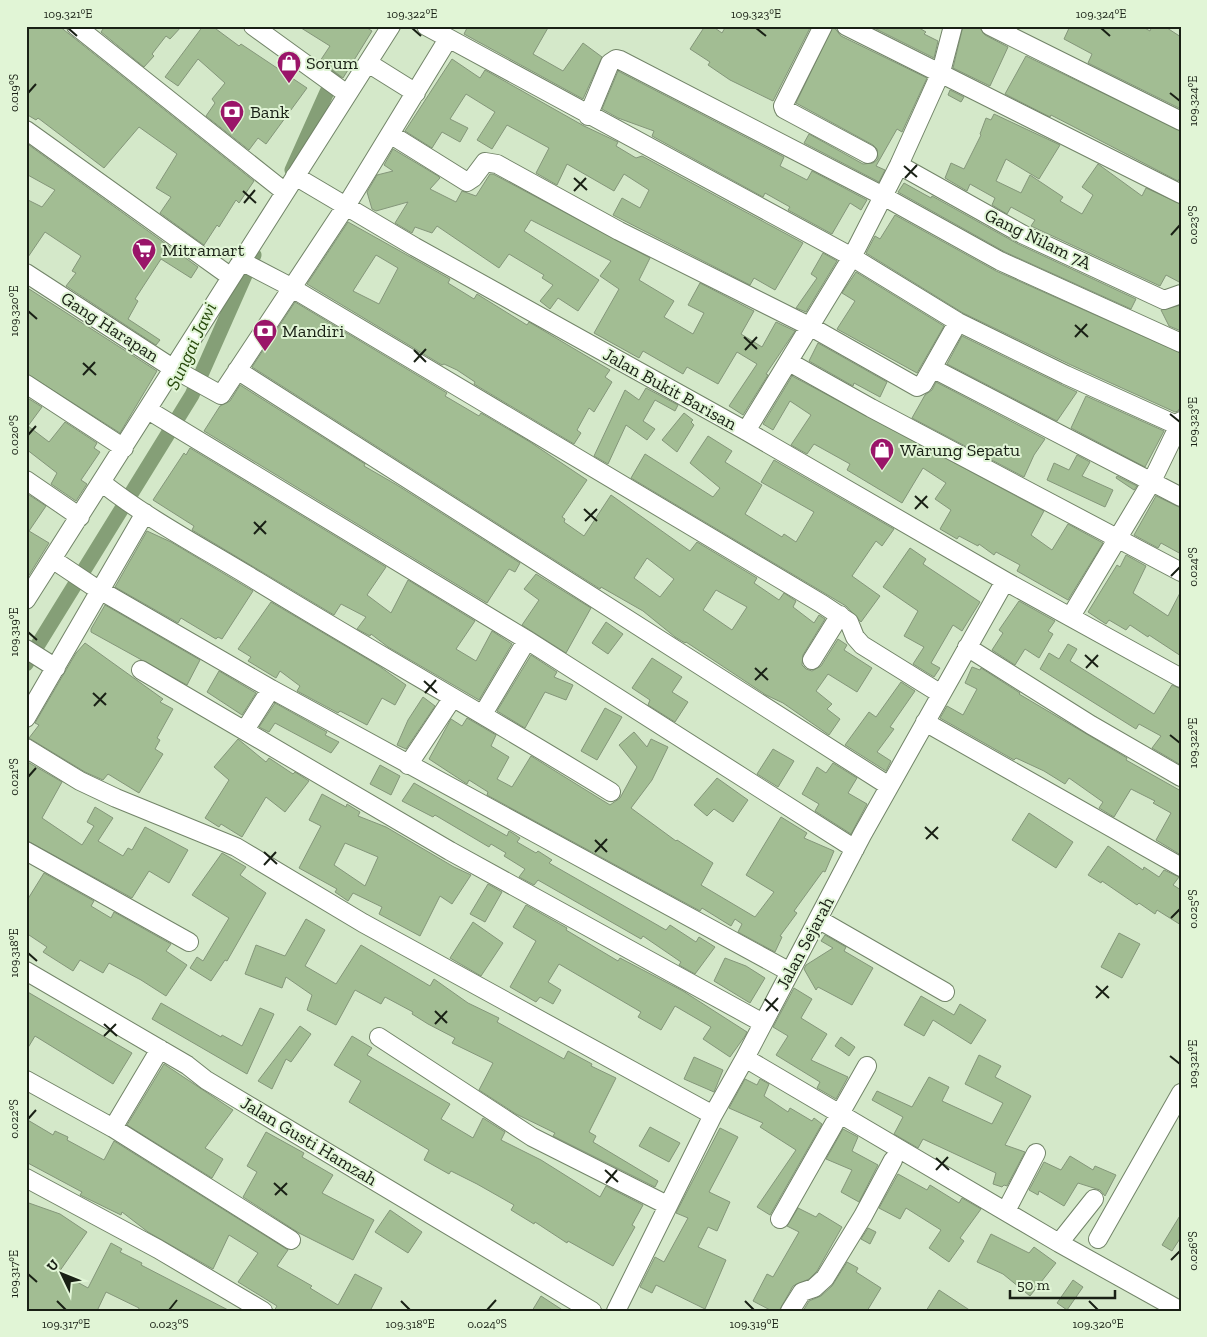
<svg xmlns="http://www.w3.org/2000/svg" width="1207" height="1337" font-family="'Zilla Slab',serif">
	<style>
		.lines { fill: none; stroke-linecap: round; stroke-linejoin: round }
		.canal { stroke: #859f77; stroke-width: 15 }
		.building { fill: #a2bd93; stroke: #84967a; fill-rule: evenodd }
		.minor-casing { stroke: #728468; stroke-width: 20 }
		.minor { stroke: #fff; stroke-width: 18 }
		.ticks { fill: none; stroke: #192015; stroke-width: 2 }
		.labels { text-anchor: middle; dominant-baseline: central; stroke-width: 4; stroke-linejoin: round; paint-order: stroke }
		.poi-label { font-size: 18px; fill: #192015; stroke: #e1f5d6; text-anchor: start }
		.street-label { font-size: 18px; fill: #192015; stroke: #e1f5d6 }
		.water-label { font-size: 19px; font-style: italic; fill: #27480b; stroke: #e1f5d6 }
		.neatline { fill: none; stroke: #192015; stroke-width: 2 }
		.ticks-label { font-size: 12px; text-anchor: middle; fill: #192015 }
	</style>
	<rect width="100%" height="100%" fill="#d4e8c9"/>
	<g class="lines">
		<path class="canal" d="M292,170L344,54
			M26,664L192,395L254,255"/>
	</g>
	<path class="building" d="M26,26H59L254,181L239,203L236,200L219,227L217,225L204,245L160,213L171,197L156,188L177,154L139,127L104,168L38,118L36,120L26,114Z
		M105,26H182L170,39L166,36L152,54L154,56L144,67L101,32Z
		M203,26H212L239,46L241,44L307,88L266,144L258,138L249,150L206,116L215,103L212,99L225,83L198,59L178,86L165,77Z
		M298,26H364L372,31L343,78L320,61L330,46Z
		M468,26H549L533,54L563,71L583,43L602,57L583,99L464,34Z
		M705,26H712L722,33L726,26H811L773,101L730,80L708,65L710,62L690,49Z
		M833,26L841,36L927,78L902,132L897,129L876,166L885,170L879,182L804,143L809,134L863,164L873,163L878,159L877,149L873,145L796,103Z
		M870,26H916L926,32L924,34L938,41L934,58Z
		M963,26H979L985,35L1008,47L990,86L953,68Z
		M1070,26H1141L1150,31L1152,26H1164L1181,37V109L1088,63L1092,54L1064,39Z
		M1026,56L1181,131V176L1178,181L1051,115L1050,117L1005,94Z
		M452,59L480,78L485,70L584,126L618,142L616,146L636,158L642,156L803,243L775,290L754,278L750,285L613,215L622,198L640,208L649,190L624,174L614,191L567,164L557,185L536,173L549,148L507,125L492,149L477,140L495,112L466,94L450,119L468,128L460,142L442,132L432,148L405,131Z
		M618,71L784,157L780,166L807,180L812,171L867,200L861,210L850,203L832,234L788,210L790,207L765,193L763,197L652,136L654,131L618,118L602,109Z
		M950,90L964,97L961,102L948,95Z
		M994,114L1060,145L1039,179L1006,159L996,181L1021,193L1030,175L1063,197L1060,201L1082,214L1093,195L1082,187L1098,164L1142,196L1146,188L1181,204V283L1166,275L1160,286L1031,226L1035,220L1011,207L1007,214L992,205L995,198L970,184L967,191L945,178L951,163L964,169L981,135L980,134L986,118L991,120Z
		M26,143L198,267L191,278L161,259L135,299L138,301L128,319L160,340L156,345L66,286L76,273L72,271L81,256L45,232L26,260V199L42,207L55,190L26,174Z
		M393,149L438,176L440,178L430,189L456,202L462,191L476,196L490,174H493L650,258L639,280L674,301L664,317L693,334L704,313L688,305L700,283L754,311L741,334L762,347L776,322L795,331L766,374L768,375L743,415L729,406L757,364L737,352L718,384L687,367L683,374L643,351L639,358L594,333L619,289L600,276L611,261L531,220L524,231L599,280L578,311L558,298L550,309L540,301L553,285L542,278L544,275L509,254L499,268L437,226L432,233L415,227L412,233L395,223L408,202L376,211L372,209L367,192L377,175L393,171L384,165Z
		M904,183L931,198L932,196L1018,244L1136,299L1131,309L1005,252L898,192Z
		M895,215L996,271L1181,353V406L1178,411L1175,412L1071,365L963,313L866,253L875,236L880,239Z
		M348,222L450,279L448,283L474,299L477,294L527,325L529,322L610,370L605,377L612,382L594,412L589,408L577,430L581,433L574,444L474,384L475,382L457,370L444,364L442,365L307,284ZM376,255L398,268L379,304L353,291Z
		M823,253L837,261L806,312L796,308L817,278L811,274Z
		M856,272L944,326L917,373L837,329L855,301L842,293Z
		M26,287L157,371L120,433L26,373Z
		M295,302L447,393L445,396L479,416L481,413L530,442L587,480L562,517L565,519L564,522L584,536L611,495L690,551L697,542L757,578L754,583L779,600L784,593L796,601L793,607L814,623L819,615L825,619L803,655L802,665L806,669L812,671L821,666L838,639L847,645L844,650L872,668L857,692L828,674L816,691L832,704L827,709L840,719L829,735L783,703L766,695L686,642L685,643L675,637L643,611L601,587L600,589L252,367ZM647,558L674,579L660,597L634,578ZM716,590L747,607L732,630L703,610Z
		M1181,305V331L1169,326L1161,310Z
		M962,336L1062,385L1077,392L1057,421L947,364Z
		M818,343L887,382L880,397L854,383L853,386L809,361Z
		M792,376L1044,511L1031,535L1052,550L1068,524L1103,543L1068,600L1017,571L1020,565L996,552L994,555L979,544L978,546L959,536L957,539L940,529L951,510L935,499L946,483L923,468L902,503L847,470L850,464L814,444L807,454L791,445L811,415L790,401L773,430L763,424Z
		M936,382L1045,439L1034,455L1024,477L912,418L925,395L932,390Z
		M240,385L365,464L364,466L397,485L520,563L515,572L509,569L487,603L204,431L220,406L230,401Z
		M646,388L678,405L675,411L655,400L643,421L655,429L647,440L626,425L608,464L594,456L625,390L639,400Z
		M1086,396L1164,431L1145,467L1071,428Z
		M26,397L42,407L28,426L49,442L65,422L97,443L94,448L100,452L81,480L87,484L76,501L51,484L57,473L26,449Z
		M684,413L693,420L691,422L694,425L677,452L662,440Z
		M708,436L732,451L725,462L762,485L745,514L782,537L784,534L796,542L814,512L761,482L774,460L894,529L882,546L876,541L852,576L880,596L861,622L846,606L631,478L645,454L713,497L720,488L690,463Z
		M190,448L386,567L367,595L391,613L408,580L475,621L456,649L476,661L492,631L512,644L479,700L388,647L371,634L370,636L357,629L366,617L341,604L334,615L192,530L194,526L153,500L184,453L186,455Z
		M1077,455L1090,462L1082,476L1113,490L1105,507L1047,480L1054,463L1069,470Z
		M1117,476L1137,486L1134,490L1116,478Z
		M26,493L46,506L29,531L49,543L26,580Z
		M1156,496L1181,508V554L1161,543L1158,548L1134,535Z
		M147,531L171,542L253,591L222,639L218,637L216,639L181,618L178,623L115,587Z
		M910,548L926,559L923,564L980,602L962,631L953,625L931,663L940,668L934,677L913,664L924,647L904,636L918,611L883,587Z
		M1126,555L1146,566L1133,593L1168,616L1181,591V656L1149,635L1148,637L1130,625L1126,630L1109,620L1106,624L1088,612L1117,565L1120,567Z
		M536,574L591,608L566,653L522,625L539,600L524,589Z
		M1019,601L1055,621L1048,631L1053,634L1039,658L1025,649L1015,665L992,650L1003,633L999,630Z
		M271,602L379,666L406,685L395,705L382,698L367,725L340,711L338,713L297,691L300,686L280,671L276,678L248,661L251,657L238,649Z
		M105,605L200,660L187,685L91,632V629Z
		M606,622L623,634L608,654L592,643Z
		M85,643L163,699L160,702L173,709L157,738L160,740L155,749L163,754L139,793L108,774L103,780L85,772L29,738L39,725L35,723L76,653Z
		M1068,644L1077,649L1070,661L1154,714L1172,685L1181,689V765L1152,748L1161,736L1139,724L1136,729L1040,669L1049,653L1059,659Z
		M531,655L557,672L554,677L573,685L566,700L545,692L525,728L497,711Z
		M652,658L682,677L672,692L688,702L675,722L648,705L650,700L632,688Z
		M972,667L980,670L981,668L1020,693L1019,694L1127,758L1126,760L1181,791V855L1156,840L1171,813L1153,803L1155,801L1131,789L1114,817L1099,808L1103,802L1069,778L1065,784L1044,771L1016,758L1014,760L940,718L947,706L963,715L977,689L965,683Z
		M219,671L256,693L242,715L207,692Z
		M901,682L915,691L890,727L894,729L877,752L891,761L886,771L845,745L869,712L876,717Z
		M423,697L435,706L406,749L397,745L408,720Z
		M275,703L327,732L325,735L339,742L331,753L275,723L269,732L259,727Z
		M605,708L622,717L597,760L581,751Z
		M467,718L496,735L491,746L509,757L497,779L512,787L531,756L610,805L620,798L637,767L619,745L634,732L647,747L651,739L668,747L652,780L631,808L676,841L677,840L713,863L701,885L755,917L774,892L746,875L781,817L807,833L804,838L834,851L825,872L823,871L794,911L797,913L780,936L782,937L775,952L738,932L742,924L735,919L731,926L702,908L700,911L487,795L488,792L469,780L467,784L429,759L451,719L462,726Z
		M238,739L266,762L269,758L293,774L295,772L309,781L285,812L266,797L242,837L221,824L219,827L205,818L229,780L214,767Z
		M773,749L794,761L778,787L757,774Z
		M26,761L62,782L42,818L82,845L94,826L87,822L95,807L113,818L98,841L123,856L128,848L132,850L145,827L188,850L169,883L149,871L132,898L26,840Z
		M833,763L857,778L848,793L867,804L851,834L815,811L819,804L802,794L817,767L826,773Z
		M380,765L400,776L391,795L370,784Z
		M717,778L748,800L733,822L714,809L707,816L694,805Z
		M414,783L507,836L509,831L514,834L520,838L517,842L536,853L538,851L552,860L549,863L666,930L670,925L696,942L699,937L715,947L695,974L679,965L681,962L643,936L641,939L538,880L534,885L519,877L525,869L504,856L506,853L491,844L489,847L435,815L433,817L402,801Z
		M322,794L346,807L347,804L360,812L358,816L386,827L454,867L471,875L452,904L440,896L420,936L379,914L382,907L353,893L348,901L335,892L337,889L299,868L321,826L309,820ZM345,843L378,857L365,886L334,865Z
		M1029,813L1073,842L1056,868L1012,840Z
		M1108,846L1143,870L1144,867L1159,877L1164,870L1179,877L1173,885L1181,890V925L1157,910L1155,914L1139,903L1137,905L1102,881L1101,883L1088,875Z
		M222,853L246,867L240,875L266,893L227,961L225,960L211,981L190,968L197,957L203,961L229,918L192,895Z
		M44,873L94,901L91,906L111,918L114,912L171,944L166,951L187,965L166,996L141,980L109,963L103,973L80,960L73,971L43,952L47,947L26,933V902Z
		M488,884L502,892L485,922L470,914Z
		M526,905L567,928L566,930L618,961L620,958L683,991L747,1032L745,1036L730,1057L703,1039L711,1027L675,1006L661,1030L638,1017L641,1012L559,964L548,982L561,990L553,1004L540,997L536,1002L510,987L536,941L513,927Z
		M306,919L325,930L305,966L336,984L361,945L430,986L434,979L468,1003L499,1018L497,1022L564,1059L568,1051L592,1064L591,1066L616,1078L589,1132L596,1136L593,1142L658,1181L655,1187L553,1136L555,1133L516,1114L479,1090L493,1063L452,1043L455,1038L428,1024L412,1014L413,1012L385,997L381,1004L355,990L336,1025L307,1010L312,995L286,977L282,988L245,974L256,945L285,956Z
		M473,922L503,943L481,976L450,958Z
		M1119,933L1140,944L1122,978L1101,967Z
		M825,935L846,947L844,951L873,968L852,1005L818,987L816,990L804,969L806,965L833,948L821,941Z
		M725,958L746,966L765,978L750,1003L714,981Z
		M794,988L812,999L801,1018L827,1034L811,1060L848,1077L836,1099L817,1088L820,1082L776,1055L788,1036L773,1027Z
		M26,991L132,1053L113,1084L35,1036L26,1051Z
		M921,996L954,1015L960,1004L986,1020L971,1044L933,1020L924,1036L904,1025Z
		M161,1003L221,1037L222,1035L242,1046L260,1008L274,1014L247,1074L152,1019Z
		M300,1026L311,1034L291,1062L286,1059L272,1089L258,1081Z
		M352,1036L372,1048L367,1055L450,1104L441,1119L473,1138L483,1118L505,1132L501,1140L541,1160L600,1197L606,1186L643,1205L632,1225L635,1227L613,1266L568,1241L567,1243L535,1222L534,1224L511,1210L514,1205L477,1184L451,1171L449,1174L424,1160L429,1150L349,1102L361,1081L334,1065Z
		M841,1037L855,1047L849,1056L835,1046Z
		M979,1055L1001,1066L995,1077L1031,1096L1005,1145L1025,1152L1007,1186L1004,1185L1002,1187L993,1184L996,1173L923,1139L918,1148L894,1134L903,1117L872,1100L877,1091L912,1107L929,1077L949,1087L942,1101L992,1124L1003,1103L965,1084Z
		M694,1057L723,1070L714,1092L684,1079Z
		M164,1064L233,1110L205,1148L223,1159L212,1178L127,1125Z
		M745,1079L757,1085L760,1079L769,1084L764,1096L788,1112L790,1108L812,1121L814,1118L822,1124L770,1215L757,1207L796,1150L760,1127L763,1123L729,1108Z
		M26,1119L53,1135L55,1131L68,1137L67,1140L104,1160L114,1141L288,1250L277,1266L312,1286L310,1288L338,1305L355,1274L382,1288L370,1311H274L277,1306L238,1282L258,1253L229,1235L213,1269L148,1232L122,1212L121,1215L80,1195L82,1192L26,1162Z
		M650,1127L680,1143L669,1162L639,1146Z
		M720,1128L738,1137L709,1192L730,1202L717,1231L708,1227L698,1247L726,1260L705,1309L656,1285L652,1293L640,1287L655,1257L664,1262L688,1218L676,1213Z
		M843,1129L858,1137L852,1151L878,1165L859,1202L841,1192L852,1170L826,1159Z
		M266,1132L304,1153L302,1157L333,1175L322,1193L374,1220L353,1260L299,1233L243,1197L257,1172L247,1166Z
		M1070,1156L1093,1170L1095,1166L1116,1175L1105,1196L1100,1190L1078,1183L1064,1206L1039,1191L1038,1195L1029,1190L1044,1162L1061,1170Z
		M898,1174L927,1190L930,1185L959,1203L962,1198L981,1209L960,1238L964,1241L949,1262L929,1248L941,1230L906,1208L900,1219L879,1208Z
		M26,1202L60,1214L87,1232L59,1272L88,1288L111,1243L122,1249L120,1252L142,1263L141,1265L230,1311H138L139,1308L106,1292L97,1311H26Z
		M798,1208L816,1217L819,1213L842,1227L817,1271L809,1279L793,1286L779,1311H772L753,1301L767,1274L773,1277L799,1232L787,1226Z
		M390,1210L422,1232L408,1253L375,1232Z
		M1181,1214V1237L1172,1251L1162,1245Z
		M868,1228L876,1232L870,1244L861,1239Z
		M991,1234L1029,1253L1034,1247L1056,1263L1030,1296L1003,1274L977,1262Z
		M847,1262L858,1268L856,1272L881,1288L867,1311H803L809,1301L821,1296L832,1286Z
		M1073,1280L1083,1287L1067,1310L1057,1303Z
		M939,1290L971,1311H926Z
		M541,1296L564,1311H532Z"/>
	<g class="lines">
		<defs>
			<path id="minor" d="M76,26L285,192
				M253,26L347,94
				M426,26L852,257L958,322L1066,375L1181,427
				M823,26L783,106L784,109L868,154
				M846,26L1181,194
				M990,26L1181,121
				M368,63L416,93
				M588,116L610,63L616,59L620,60L883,196L1000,261L1181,343
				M26,130L231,277
				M390,134L467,182L473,178L485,162L497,164L619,231L811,327L917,387L923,384L958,322
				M899,165L1022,234L1164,300L1181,294
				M295,176L415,247L746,431L1005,581L1181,678
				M241,261L287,285L822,604L849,622L855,637L862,645L941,694
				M26,273L174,369L221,395L346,206L448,39
				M789,362L871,408L1181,572
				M932,368L1181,497
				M237,370L889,786
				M26,384L124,448
				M148,410L527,640L855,849
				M746,431L852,257L899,165L941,72L953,26
				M26,480L80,517
				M101,482C149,520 205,549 257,581C375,653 494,720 611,792
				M52,559L91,585L271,689L790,972
				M26,600L391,26
				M1071,616L1152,481L1181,421
				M967,647L1091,725L1181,777
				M26,649L56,668
				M812,660L840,615
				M141,670L450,851L763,1023
				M483,714L527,640
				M26,718L145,513
				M925,722L1181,867
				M245,730L271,689
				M26,748L80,781L116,798L236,847L363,923L713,1115
				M408,765L452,699
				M26,851L189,942
				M818,919L945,992
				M26,971L187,1065L206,1080L592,1311
				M379,1037L532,1137L667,1205
				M745,1058L1059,1243L1181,1311
				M26,1080L113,1128L291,1240
				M113,1128L160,1049
				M26,1178L158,1249L263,1311
				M1006,1211L1036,1153
				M780,1219L867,1066
				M1098,1239L1181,1093
				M1059,1243L1094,1199
				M616,1311L713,1115L745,1058L862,835L1005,581
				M790,1311L802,1292L814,1288L825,1278L863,1216L893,1160"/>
		</defs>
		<use href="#minor" class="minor-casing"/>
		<use href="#minor" class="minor"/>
	</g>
	<path class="ticks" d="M68,28L77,36M412,28L421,36M756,28L766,36M1101,28L1110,36M28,93L36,84M1170,93L1180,101M904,166L917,177M574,178L587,190M905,178L917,165M243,191L256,203M574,191L586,178M244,203L255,190M1171,235L1180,225M28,311L37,319M1075,325L1088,337M744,337L757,349M1075,337L1087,324M414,350L426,362M745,350L757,337M414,362L426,349M83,363L96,375M83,375L95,362M1170,414L1180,422M28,435L36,426M915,496L928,508M584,509L597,521M915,509L927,496M585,521L597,509M254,522L266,534M254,534L266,521M1171,576L1180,567M28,632L37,640M1085,655L1098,667M755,668L768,680M1086,668L1098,655M755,680L767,668M424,681L437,693M93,693L106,705M425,693L436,680M94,706L106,693M1170,735L1180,743M28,777L36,768M925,827L938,839M926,839L938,827M595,840L607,852M264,852L277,864M595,852L607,839M264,865L276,852M1171,918L1180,909M28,953L37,961M1096,986L1109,998M1096,998L1108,986M765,999L778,1011M435,1011L447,1023M766,1011L778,998M104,1024L117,1036M435,1024L447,1011M104,1036L116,1024M1170,1056L1180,1064M28,1119L36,1110M936,1158L949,1170M605,1170L618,1182M936,1170L948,1157M274,1183L287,1195M606,1183L617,1170M275,1195L287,1183M1171,1260L1180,1251M28,1274L37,1282M57,1301L66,1310M401,1301L410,1310M745,1301L754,1310M1089,1301L1098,1310M169,1310L177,1300M487,1310L496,1300"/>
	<defs>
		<symbol id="shop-pin" viewBox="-11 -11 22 30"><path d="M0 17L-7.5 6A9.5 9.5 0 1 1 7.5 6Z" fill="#9a1569" stroke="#e1f5d6"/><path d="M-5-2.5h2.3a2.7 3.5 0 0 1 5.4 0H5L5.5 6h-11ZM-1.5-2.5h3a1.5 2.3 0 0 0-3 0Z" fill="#fff"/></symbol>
		<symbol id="bank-pin" viewBox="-11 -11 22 30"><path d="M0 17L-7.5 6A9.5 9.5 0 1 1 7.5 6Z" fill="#9a1569" stroke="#e1f5d6"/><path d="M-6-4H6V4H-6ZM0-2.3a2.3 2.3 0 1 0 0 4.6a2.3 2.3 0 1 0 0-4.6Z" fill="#fff"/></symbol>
		<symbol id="supermarket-pin" viewBox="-11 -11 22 30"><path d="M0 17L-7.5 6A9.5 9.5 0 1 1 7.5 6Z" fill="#9a1569" stroke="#e1f5d6"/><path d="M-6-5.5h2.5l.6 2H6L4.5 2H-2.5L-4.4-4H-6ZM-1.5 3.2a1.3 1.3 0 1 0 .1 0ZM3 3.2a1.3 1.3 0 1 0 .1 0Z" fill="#fff"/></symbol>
	</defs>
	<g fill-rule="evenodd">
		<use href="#shop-pin" x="275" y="49" width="28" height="38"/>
		<use href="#bank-pin" x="218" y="98" width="28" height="38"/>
		<use href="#supermarket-pin" x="130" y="236" width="28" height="38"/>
		<use href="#bank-pin" x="251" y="317" width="28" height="38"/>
		<use href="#shop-pin" x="868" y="436" width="28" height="38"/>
	</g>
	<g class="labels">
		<g class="poi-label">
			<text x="306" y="63">Sorum</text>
			<text x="250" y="112">Bank</text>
			<text x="162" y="250">Mitramart</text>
			<text x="282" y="331">Mandiri</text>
			<text x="900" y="450">Warung Sepatu</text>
		</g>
		<g class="street-label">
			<text transform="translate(1038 239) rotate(26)">Gang Nilam 7A</text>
			<text transform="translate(110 327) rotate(33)">Gang Harapan</text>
			<text transform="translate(670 389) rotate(29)">Jalan Bukit Barisan</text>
			<text transform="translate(805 943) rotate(-62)">Jalan Sejarah</text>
			<text transform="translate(309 1141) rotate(31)">Jalan Gusti Hamzah</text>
		</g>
		<g class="water-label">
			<text transform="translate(191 346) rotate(-65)">Sungai Jawi</text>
		</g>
	</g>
	<rect width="1207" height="1337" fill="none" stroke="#e1f5d6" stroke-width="55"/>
	<g transform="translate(62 1274) rotate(313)" stroke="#e1f5d6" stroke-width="4" paint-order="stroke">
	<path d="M0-4L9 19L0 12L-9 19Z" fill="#192015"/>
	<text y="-8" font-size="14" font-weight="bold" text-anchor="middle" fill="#192015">U</text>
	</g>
	<path d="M1010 1290v8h105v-8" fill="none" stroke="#192015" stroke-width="2.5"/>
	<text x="1017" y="1290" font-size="15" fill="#192015" stroke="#e1f5d6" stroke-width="4" paint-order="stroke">50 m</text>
	<rect x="28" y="28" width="1152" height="1282" class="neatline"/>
	<g class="ticks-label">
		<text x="68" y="18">109.321°E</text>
		<text x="412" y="18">109.322°E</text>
		<text x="756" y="18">109.323°E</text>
		<text x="1101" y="18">109.324°E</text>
		<text transform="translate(14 93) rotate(-90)" y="4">0.019°S</text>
		<text transform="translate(1193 101) rotate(-90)" y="4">109.324°E</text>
		<text transform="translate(1193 225) rotate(-90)" y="4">0.023°S</text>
		<text transform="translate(14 311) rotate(-90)" y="4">109.320°E</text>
		<text transform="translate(1193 422) rotate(-90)" y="4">109.323°E</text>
		<text transform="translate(14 435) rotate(-90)" y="4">0.020°S</text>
		<text transform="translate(1193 567) rotate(-90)" y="4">0.024°S</text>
		<text transform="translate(14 632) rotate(-90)" y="4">109.319°E</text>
		<text transform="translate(1193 743) rotate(-90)" y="4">109.322°E</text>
		<text transform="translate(14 777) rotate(-90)" y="4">0.021°S</text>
		<text transform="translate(1193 909) rotate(-90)" y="4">0.025°S</text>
		<text transform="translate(14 953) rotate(-90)" y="4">109.318°E</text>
		<text transform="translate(1193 1064) rotate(-90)" y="4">109.321°E</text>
		<text transform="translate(14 1119) rotate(-90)" y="4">0.022°S</text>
		<text transform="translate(1193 1251) rotate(-90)" y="4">0.026°S</text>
		<text transform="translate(14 1274) rotate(-90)" y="4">109.317°E</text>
		<text x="66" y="1328">109.317°E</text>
		<text x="169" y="1328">0.023°S</text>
		<text x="410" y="1328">109.318°E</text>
		<text x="487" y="1328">0.024°S</text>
		<text x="754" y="1328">109.319°E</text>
		<text x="1098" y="1328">109.320°E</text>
	</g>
</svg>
